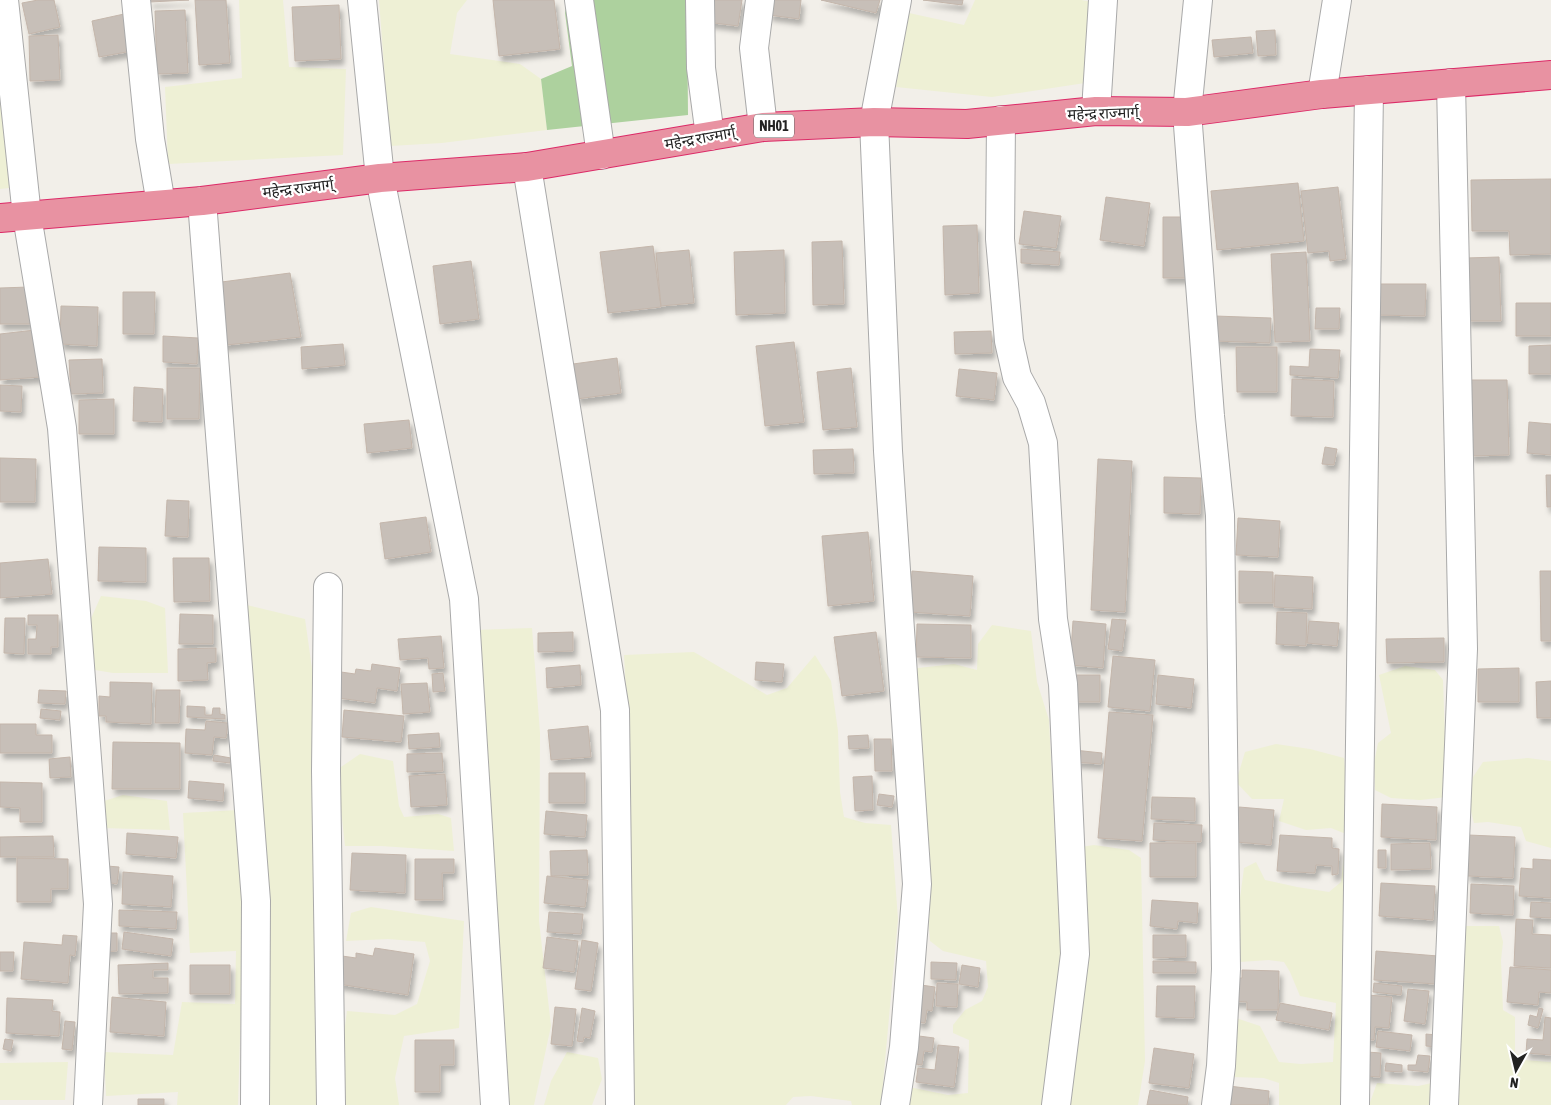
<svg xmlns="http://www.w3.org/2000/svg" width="1551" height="1105" font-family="'Asap Condensed','Noto Sans Devanagari',sans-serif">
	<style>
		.farmland { fill: #eef0d5 }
		.forest { fill: #add19e }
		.building { fill: #c7bfb8; stroke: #c4b6ab; filter: url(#shadow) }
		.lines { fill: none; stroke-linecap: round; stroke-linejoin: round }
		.street-casing { stroke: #a9a9a9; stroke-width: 30 }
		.highway-casing { stroke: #dc2a67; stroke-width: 30 }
		.street { stroke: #fff; stroke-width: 28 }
		.highway { stroke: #e892a2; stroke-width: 28 }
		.labels { text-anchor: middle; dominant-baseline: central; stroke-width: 4.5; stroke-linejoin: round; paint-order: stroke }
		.shield { fill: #fff; stroke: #646464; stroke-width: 1 }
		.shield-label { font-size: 14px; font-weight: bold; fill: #222 }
		.street-label { font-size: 15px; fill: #222; stroke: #fff }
	</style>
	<defs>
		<filter id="shadow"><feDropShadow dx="3" dy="5.5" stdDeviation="2.5" flood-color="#0004"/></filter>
	</defs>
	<rect width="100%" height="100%" fill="#f2efe9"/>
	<path class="farmland" d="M239,0H283L289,67L346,69L343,155L168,164L165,87L242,78Z
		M379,0H467L457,13L450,54L520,64L541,79L547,130L442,143L390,146Z
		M975,0H1081L1092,2L1085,83L992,97L896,87L909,13L964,25Z
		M0,29L18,187L0,189Z
		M101,596L146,601L165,608L168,673H113L89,669V623Z
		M247,605L305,619L320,725L321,1105H262L255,761Z
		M992,625L1031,631L1037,682L1049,720L1061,962L1042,1105H901L909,1087L948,1095L968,1093L969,1040L953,1033V1025L965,1010L982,1001L988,987L986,961L943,951L930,941L909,669L954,664L977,670L978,644Z
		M532,628L540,733L539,921L551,1026L534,1105H505L475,630Z
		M694,652L767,695L787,688L815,655L831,681L838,731L840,792L844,817L865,823L891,825L898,919L881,1105H852L851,1101L811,1096L793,1097L786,1105H626L628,730L624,655Z
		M1405,666L1435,670L1443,680L1447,797L1420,800L1391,798L1375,790L1374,763L1378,743L1391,733L1379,675Z
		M1276,744L1310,749L1344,758L1348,800L1342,1105H1279V1083L1264,1078L1232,1077L1236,1018L1260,1026L1279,1062L1301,1064L1333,1062L1336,1003L1300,996L1290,972L1284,962L1269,960L1240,962L1234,943L1244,868L1256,862L1265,880L1297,887L1329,892L1341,882L1346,834L1331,828L1306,830L1279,821L1284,799H1252L1236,782L1245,752Z
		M360,754L393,761L399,806L404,817L438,814L451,818L454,851L381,846H345L339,791L341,767Z
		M1528,758L1551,761V848L1526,841L1521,827L1488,822L1474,823L1468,800L1473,777L1483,762Z
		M123,795L167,801L170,830L102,828L101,802Z
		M239,810L243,938L238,1105H177L178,1092L106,1096L104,1052L173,1055L182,1002L235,1004L236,951L190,953L183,813Z
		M1094,845L1129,850L1141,858L1145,1061L1138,1105H1066L1081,847Z
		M371,907L464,921L459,1028L404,1036L395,1078L399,1105H340L341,1055L347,1011L395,1015L417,1004L430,961L425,942L388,939L346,941L351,913Z
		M1458,926H1499L1503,942L1501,960L1503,1010L1515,1017V1052L1524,1060L1551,1062V1105H1451Z
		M567,1052L598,1058L602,1079L592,1105H544L551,1081Z
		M68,1062L65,1100H0V1063Z
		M1437,1082V1105H1369L1377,1083L1418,1086Z"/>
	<path class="forest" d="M567,0H687L688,115L547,130L541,79L572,66L565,13Z"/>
	<path class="building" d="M38,0H54L60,27L29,34L22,3Z
		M150,0H189L150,2Z
		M195,0H226L230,63L199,65Z
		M493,0H554L560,49L499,56Z
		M709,0H742L738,26L706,22Z
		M771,0H801L799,19L769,15Z
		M821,0H880L876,13Z
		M923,0H963L962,5Z
		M339,5L341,59L295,61L292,7Z
		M185,10L188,73L157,74L155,11Z
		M124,14L132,51L99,57L92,21Z
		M1275,30L1276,55L1258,56L1256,31Z
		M58,35L60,80L30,81L29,36Z
		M1251,37L1253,53L1214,57L1212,40Z
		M1551,179V254L1510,255L1509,231H1472L1471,180Z
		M1298,183L1304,241L1217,250L1211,191Z
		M1338,187L1346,259L1330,261L1329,251L1308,253L1301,191Z
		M1106,197L1150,203L1144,246L1100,240Z
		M1024,211L1061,216L1056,248L1019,244Z
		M1163,217H1188V278H1163Z
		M977,225L979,293L945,295L943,226Z
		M842,241L844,304L813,305L812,242Z
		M653,246L661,307L608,313L600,252Z
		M1021,249L1060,252L1059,265L1021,263Z
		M689,250L694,303L661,306L656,253Z
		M784,250L785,313L736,315L734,252Z
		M1306,252L1310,341L1275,342L1271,254Z
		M1499,257L1501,321H1467L1466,258Z
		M471,261L479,319L440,324L433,266Z
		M290,273L301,337L217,346L214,283Z
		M1375,284H1426L1425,316L1374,315Z
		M29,287L30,324H0V288Z
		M123,292H155L154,334H123Z
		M1516,303H1551V336H1516Z
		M61,306L98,307L97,346L60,344Z
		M1316,308H1340L1339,329H1315Z
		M1215,316L1271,318L1270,343L1214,341Z
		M35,330L41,377L0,380V334Z
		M991,331L992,353L955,354L954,332Z
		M163,336L198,338L197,364L163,362Z
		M794,342L804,422L765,426L756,346Z
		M343,344L345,365L302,369L301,347Z
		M1551,345V374H1529V346Z
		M1236,347H1277V392H1237Z
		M1310,349L1340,350L1338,378L1290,375V366L1309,367Z
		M617,358L621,393L577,399L573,364Z
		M102,359L103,393L71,394L69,360Z
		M167,368H200L199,419H167Z
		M851,368L857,427L823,430L817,372Z
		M959,369L997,373L994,400L956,396Z
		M1292,379L1334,381L1333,417L1291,416Z
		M1469,380H1507L1509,455L1470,456Z
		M0,385L22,386L21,412L0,411Z
		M134,387L163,389L162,422L133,421Z
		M114,399V434H79V400Z
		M409,420L412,448L367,453L364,424Z
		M1529,422L1551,424V455L1527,453Z
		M1325,447L1337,449L1334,465L1322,464Z
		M853,449L854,473L814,474L813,450Z
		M0,458L36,459L35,502H0Z
		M1098,459L1132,461L1125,612L1091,610Z
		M1546,475H1551V507H1547Z
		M1164,477L1201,478L1200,514L1164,513Z
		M167,500L189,501L188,537L165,536Z
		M426,517L431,552L385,559L380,523Z
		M1238,518L1280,521L1278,557L1236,555Z
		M868,532L874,601L828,606L822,536Z
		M99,547L146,548V582L98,581Z
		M173,558H209L210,601L174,602Z
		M48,559L52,594L0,598V563Z
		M912,571L973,576L970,616L909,612Z
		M1239,571L1273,572V603H1239Z
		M1540,571H1551V641H1541Z
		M1275,575L1313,577L1312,609L1274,607Z
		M1277,612L1307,613L1306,646L1276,644Z
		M180,614L213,615V644H179Z
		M28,615H58V647H51V654H28V639H36L37,625H28Z
		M5,618H25L24,654L4,653Z
		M1112,619L1126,620L1122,651L1108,649Z
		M1073,621L1106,624L1103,668L1070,665Z
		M1309,621L1339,623L1337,646L1307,643Z
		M917,624L971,625V658L916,657Z
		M573,632V651L538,652V633Z
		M876,632L884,691L842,696L834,637Z
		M441,636L444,668L429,669L428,658L400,660L398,639Z
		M1444,638V662L1387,663L1386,639Z
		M216,648V662L207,663L208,680L178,681V649Z
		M1113,656L1155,660L1150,711L1108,707Z
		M756,662L784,664L782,682L755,680Z
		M372,664L400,668L397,691L377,688L375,703L338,698L341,672L355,674L356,669L371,671Z
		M580,665L581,685L547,688L546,668Z
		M1519,668V702H1478V669Z
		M443,673L445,691L433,692L432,674Z
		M1072,675H1100V702H1071Z
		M1158,675L1194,679L1191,708L1156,704Z
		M1551,681V718H1537L1536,682Z
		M110,682L152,683L151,724L106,722V716H99V696L110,697Z
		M427,683L430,712L403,714L401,684Z
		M39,690L66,691L65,704L38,703Z
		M156,690H180L179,723H155Z
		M187,706L205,707V715H212L213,708H220V714L225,715V719L187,717Z
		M41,709L61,711L60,720L40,718Z
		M344,710L404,716L401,742L342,737Z
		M1109,712L1153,715L1142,841L1098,838Z
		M206,721L228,723L226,738L214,737L212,755L185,753L186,729L205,730Z
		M0,724H36V735H52V753H0Z
		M588,726L591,757L551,760L548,730Z
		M439,733L440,747L409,749L408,735Z
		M868,735L869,748L849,749L848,736Z
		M874,739H891L892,771H875Z
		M113,742L180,743V789H112Z
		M1074,750L1102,753L1101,764L1073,762Z
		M442,753L443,771L407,772V754Z
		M214,755L231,758L230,763L213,761Z
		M70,757L71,777L50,778L49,759Z
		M549,773H585V803H549Z
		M445,774L447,805L411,807L409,776Z
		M872,776L873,810L855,811L853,777Z
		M189,781L224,784L223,801L188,798Z
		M0,782L42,783V822H20V808L0,807Z
		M879,794L894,796L892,807L877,805Z
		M1152,797L1195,798V821L1151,819Z
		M1382,804L1437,807L1436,840L1381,837Z
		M1239,807L1274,810L1271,845L1236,842Z
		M546,811L587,815L585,837L544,834Z
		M1154,823L1202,825L1201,842L1153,840Z
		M127,833L178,837L176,858L126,854Z
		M1280,835L1332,838V848L1339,849L1338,874L1332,875V866L1316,865L1315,873L1277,871Z
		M1468,835L1515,837L1513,878L1467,876Z
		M53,836L54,857H0V837Z
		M1150,843H1196V877H1150Z
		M1430,843L1431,869L1391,870V844Z
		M587,850L588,875L551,876L550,851Z
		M1378,850H1386V868H1378Z
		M352,853L406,855L405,893L350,890Z
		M17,858L68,859V889H51V902H17Z
		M415,859H454V873H442L443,900H415Z
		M1533,859L1551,860V898L1519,896L1521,868L1533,869Z
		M107,866L119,867L117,884L105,882Z
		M123,872L173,876L171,907L122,904Z
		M547,876L588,880L585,907L544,903Z
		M1381,883L1435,886L1433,920L1379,916Z
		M1471,884L1514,886L1513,915L1470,913Z
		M1152,900L1198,903L1197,923L1178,921L1177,929L1150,926Z
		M1531,902L1551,903V918L1530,917Z
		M119,910L177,912L176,929L119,926Z
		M549,912L583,914L581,934L547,932Z
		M1516,919L1533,920L1532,934L1551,935V968L1514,966Z
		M124,932L173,939L171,956L122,949Z
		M103,933H117V951L103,952Z
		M63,935L77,936L75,956L70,955L68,983L21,979L24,942L62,945Z
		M1153,935H1186V957L1153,958Z
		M547,937L578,941L574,972L543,968Z
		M582,940L598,943L591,991L575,989Z
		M375,948L414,954L408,995L338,984L342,956L356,958V953L373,956Z
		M1376,951L1438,956L1436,984L1374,980Z
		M0,952H14L13,971H0Z
		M1153,961L1196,962V973H1153Z
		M931,962L957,963L956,980L931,979Z
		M168,963V970H153V978H168V993L119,994L118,965Z
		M190,965H230V994H190Z
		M962,965L980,968L978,987L959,984Z
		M1510,967L1551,970V993L1539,992L1538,1005L1507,1002Z
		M1242,970L1279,971L1278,1010H1247V1002L1229,1001L1230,978H1242Z
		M937,983L958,984L957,1007L936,1006Z
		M1374,983L1402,986L1401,995L1373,992Z
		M921,985L935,987L932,1011L927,1010L925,1023L916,1022Z
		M1157,986H1195L1194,1018L1156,1017Z
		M1408,989L1429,991L1425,1024L1404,1021Z
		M1368,995L1392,997L1389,1028L1375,1027L1374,1040L1364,1039Z
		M112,997L166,1002L164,1036L110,1032Z
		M7,998L53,1000L52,1011L60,1012L59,1036L6,1033Z
		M1280,1003L1332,1013L1329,1030L1276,1020Z
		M555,1007L576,1009L572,1046L551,1044Z
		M582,1008L595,1011L590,1038L584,1037L583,1042L577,1041Z
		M1539,1008L1543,1009L1538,1028L1528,1025L1530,1015L1537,1017Z
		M1545,1017L1551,1018V1055L1526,1053L1527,1039L1543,1040Z
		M65,1021L75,1022L72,1050L62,1049Z
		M1378,1031L1412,1035L1410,1051L1376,1047Z
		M1426,1034L1437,1035L1436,1047L1426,1046Z
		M919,1036L934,1038L932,1052L924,1051L922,1065L915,1064Z
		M5,1039L13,1040L11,1051L3,1049Z
		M415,1040H454V1065H440V1092H415Z
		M938,1045L959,1047L954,1087L916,1082L918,1068L935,1070Z
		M1154,1048L1194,1054L1189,1088L1149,1083Z
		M1367,1052L1381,1053L1380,1077L1365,1076Z
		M1418,1055L1430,1056L1428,1072L1408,1070V1065H1416Z
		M1386,1063L1402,1065V1072L1385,1071Z
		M1229,1086L1269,1091L1268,1105H1226Z
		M1150,1090L1188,1097L1187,1105H1147Z
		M138,1099H164V1105H138Z"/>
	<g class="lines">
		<defs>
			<path id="street" d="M4,0L27,216L62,428L98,904L88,1105
				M136,0L150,139L161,204
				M362,0L380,178L464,599L495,1105
				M579,0L601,155
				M700,0L701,68L710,136
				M760,0L754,48L763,127
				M1198,0L1187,112L1210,416L1220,515L1226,969L1221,1066L1216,1105
				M1322,94L1337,0
				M1096,111L1103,0
				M1001,120L1000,239L1009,341L1017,377L1031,403L1043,443L1053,619L1063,684L1075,954L1056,1105
				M527,167L615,710L620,1105
				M202,201L256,901L255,1105
				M328,587L326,771L331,1105
				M895,1105L904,1047L917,884L888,451L874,122L897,0
				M1355,1105L1369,90
				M1444,1105L1463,649L1451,83"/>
			<path id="highway" d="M0,218L202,201L380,178L527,167L763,127L874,122L967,124L1096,111L1187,112L1322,94L1551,75"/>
		</defs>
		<use href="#street" class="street-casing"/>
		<use href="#highway" class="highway-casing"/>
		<use href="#street" class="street"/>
		<use href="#highway" class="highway"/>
	</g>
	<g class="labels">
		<rect class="shield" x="754" y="114.5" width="40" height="23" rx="4"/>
		<g class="shield-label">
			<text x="774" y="126">NH01</text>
		</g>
		<g class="street-label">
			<text transform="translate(1103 113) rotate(-2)">महेन्द्र राज्मार्ग्</text>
			<text transform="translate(700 138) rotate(-10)">महेन्द्र राज्मार्ग्</text>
			<text transform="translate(298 188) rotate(-7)">महेन्द्र राज्मार्ग्</text>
		</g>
	</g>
	<g transform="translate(1516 1070) rotate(188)" stroke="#ffffff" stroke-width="4" paint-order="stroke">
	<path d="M0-4L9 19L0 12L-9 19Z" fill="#222222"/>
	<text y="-8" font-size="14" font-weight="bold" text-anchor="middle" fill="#222222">N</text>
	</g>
</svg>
